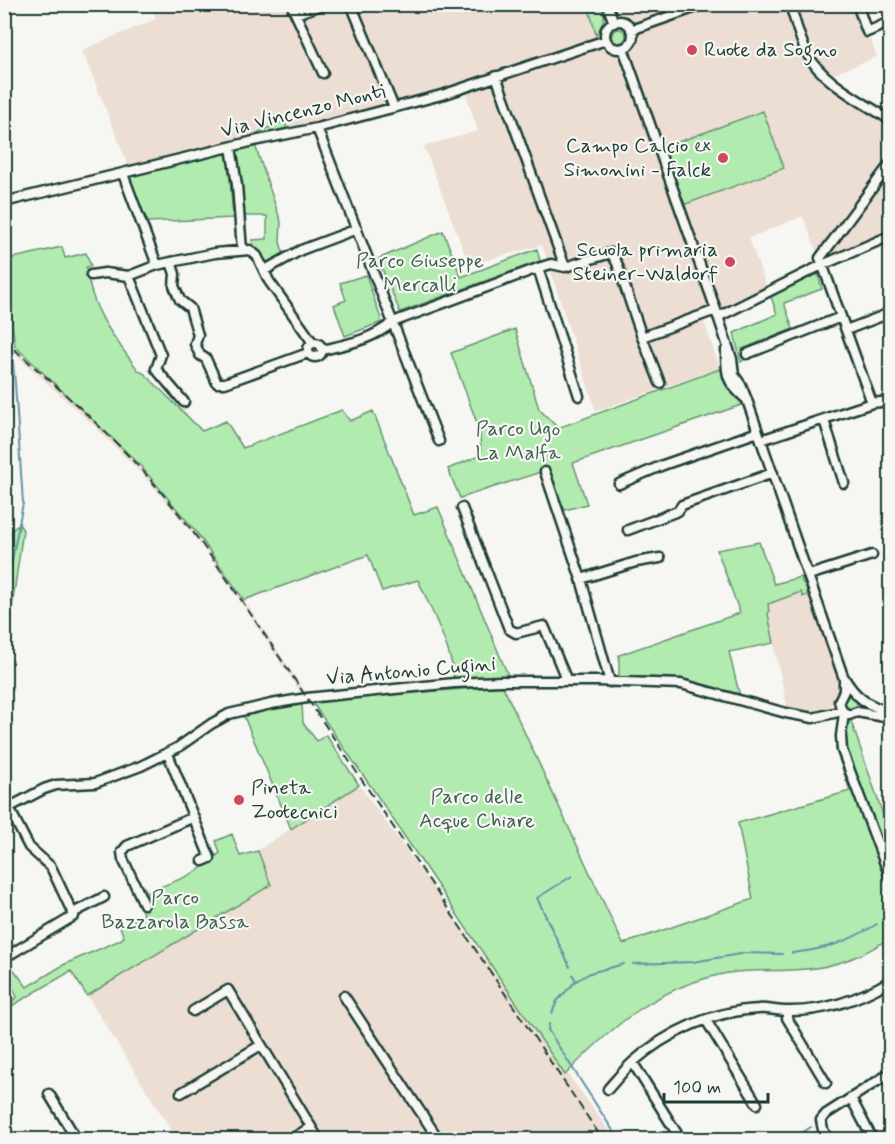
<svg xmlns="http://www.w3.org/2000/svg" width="895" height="1144" font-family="Mynerve,sans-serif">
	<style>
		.built { fill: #ecded2; fill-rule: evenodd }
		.green { fill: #b1ebb0; stroke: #689472; stroke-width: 1.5 }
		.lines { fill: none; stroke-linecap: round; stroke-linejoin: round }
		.stream { stroke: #6592a6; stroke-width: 2 }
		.minor-casing { stroke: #1f3d34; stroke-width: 13 }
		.minor { stroke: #f6f6f2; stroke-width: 8 }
		.rail { stroke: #1f3d34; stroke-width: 2; stroke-dasharray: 9 4.5; stroke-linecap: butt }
		.poi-dot { fill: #d1495b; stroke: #f6f6f2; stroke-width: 2 }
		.labels { text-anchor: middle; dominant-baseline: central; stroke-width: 4.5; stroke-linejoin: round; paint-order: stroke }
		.poi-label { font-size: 21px; fill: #1f3d34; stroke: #f6f6f2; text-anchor: start }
		.street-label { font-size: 21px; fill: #1f3d34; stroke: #f6f6f2 }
		.park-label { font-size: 21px; fill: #3c604d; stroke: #f6f6f2 }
	</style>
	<rect width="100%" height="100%" fill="#f6f6f2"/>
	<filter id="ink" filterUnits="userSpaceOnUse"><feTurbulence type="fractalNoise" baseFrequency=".0167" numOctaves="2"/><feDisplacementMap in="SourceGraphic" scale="12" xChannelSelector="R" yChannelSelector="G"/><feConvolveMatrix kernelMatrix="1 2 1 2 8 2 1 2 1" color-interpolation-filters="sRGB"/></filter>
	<g filter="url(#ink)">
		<path class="built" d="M151,5H857L877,57L829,76L890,119V236L822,265L803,216L749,238L766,286L720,312L702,316L720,368L596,411L542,245L469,265L424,146L478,131L464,88L131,172L82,50L156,19ZM763,111L785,168L683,205Z
			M17,348L118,442L197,533L244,600L307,695H302L239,599L194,535L145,477L92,424L14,353Z
			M808,589L838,673L839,681L836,696L832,704L826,710L811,714L788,710L767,613L769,612L768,604L801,592L802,596L807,595Z
			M359,785L615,1139H177L71,970Z"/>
		<path class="green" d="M588,5H603C607,16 602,25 596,35Z
			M612 36a7 7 0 1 1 14 0a7 7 0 1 1-14 0Z
			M763,111L784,168L683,205L662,148Z
			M284,121L287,128L248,137Z
			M255,145L281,222L280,242L284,255L268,262L254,250L252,240L267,239V216H244L236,151Z
			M225,152L228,153L233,218L148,222L128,178L130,175Z
			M443,231L461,277L537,249L540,261L400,312L378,259Z
			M62,247L65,258L86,253L91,266L86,267C92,311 112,335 138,370L145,374L202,431L226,421L243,448L342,410L350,421L373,411L414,515L438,507L510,680L454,683C455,655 430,607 418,580L382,591L368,555L244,600L197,533L139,464L15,346L4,260Z
			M818,274L822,289L784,303L793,329L742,349L744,360L741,362L734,333L777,314L770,294Z
			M366,275L382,322L345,336L334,305L346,300L340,283Z
			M515,329L539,409L558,428L720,369L744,404L573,463L587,504L565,510L547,470L460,498L448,469L481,455L480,431L451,353Z
			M19,524L23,530L5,657V564L12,530Z
			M759,542L774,584L801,577L802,582L808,589L807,595L803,597L801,592L768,604L769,612L768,614L774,643L729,652L740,697L693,682L670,678L619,677V655L740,613L717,550Z
			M501,682L623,944L753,899L738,823L850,791L836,750L840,723L849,715L890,835V937C867,955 835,967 806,969C780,972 754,969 728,973C658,986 612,1026 565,1075L372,788L312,702L396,693L399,694L501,686Z
			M843 703a7 7 0 1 1 14 0a7 7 0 1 1-14 0Z
			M302,704L303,723L317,741L326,735L359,785L291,829L243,714Z
			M232,834L240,856L258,851L271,885L87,996L71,971L5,1010V1008L17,997L5,970V958L27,987L65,964L120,940L124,937L120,927L144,915L132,892L144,887L147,892C166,884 189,878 205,865C210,861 213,857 220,853L216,841Z"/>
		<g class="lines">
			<path class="stream" d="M4,271L15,383L23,503L4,602
				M792,953C828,949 847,942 877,924
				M633,964L693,962L746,953L782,954
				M570,967L537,898L572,876
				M576,981L590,973L624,964
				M552,1013L557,1001L576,981L573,975
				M549,1024L548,1030L619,1140
				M791,1140L811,1127"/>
			<defs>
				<path id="minor" d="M291,4L323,73
					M351,4L394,108
					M607,4L614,23
					M790,4C795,20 799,38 807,53C821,82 865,103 890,120
					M857,4L867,32L890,22
					M296,14L324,4
					M605 35a14 14 0 1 1 28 0a14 14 0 1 1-28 0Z
					M631,30L705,4
					M623,48L716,310L732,359L734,375L741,385L747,400L843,676C854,696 868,707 890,711
					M496,76L565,267L611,253L617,263L642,337L716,310
					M317,128L439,441
					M231,147L237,185L242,250
					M123,174L157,265L129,276L161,355L156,369L184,402
					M4,202L254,141L317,128L445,94L606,40
					M171,262L175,274L174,286L180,300L190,308L198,335L195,344L200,355L206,359L217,383H225L308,353
					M157,265L215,253L250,250L257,256L269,281L313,343
					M538,268L579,396
					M265,270L301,250L357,229
					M91,275L105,273L129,276
					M718,317L822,265L890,236
					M846,330L890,313
					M642,337L660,383
					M308 350a7 7 0 1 1 14 0a7 7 0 1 1-14 0Z
					M322,350C348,344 372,340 393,322L538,268L551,264L565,267
					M726,350C726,375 726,382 746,399
					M747,354L841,317
					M872,403L820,258L890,164
					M824,420L844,483
					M761,440L872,403L890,401
					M545,472L581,579L610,682
					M619,484L663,465L758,432
					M462,508L509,629L516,633L544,626L567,681
					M628,530L678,511L682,505L773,473
					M809,575L872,555
					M581,579L636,562L660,558
					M844,679V691L839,701L842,711L849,715L857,712L890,718
					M844,713L841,736L842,750L890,877
					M168,754L210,858L203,861
					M4,810L44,789L56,785L95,783L141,766L177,748L211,724L229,714L271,704L307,698L454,683L501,681H597L681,684L786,713L813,718L842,711
					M144,904L123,859L122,852L127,846L194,817
					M73,913L104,897
					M4,958L74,916L51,867L29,847L9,808
					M344,996L439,1140
					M193,1011L228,990L319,1140
					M787,1011V1018L826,1083
					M706,1020L757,1104
					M633,1063L681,1140
					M608,1089C616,1080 624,1070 633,1062C667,1032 713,1011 758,1009C767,1008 777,1011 786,1011C823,1012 858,1000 890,981
					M181,1093L261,1045
					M49,1094L77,1140
					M290,1140L311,1127
					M829,1140L823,1130L821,1120L826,1114L851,1098
					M873,1140L851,1098L890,1073"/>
			</defs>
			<use href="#minor" class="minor-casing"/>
			<use href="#minor" class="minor"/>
			<path class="rail" d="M4,340C50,381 97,421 138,466C177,508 210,554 242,601L603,1140"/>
		</g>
	</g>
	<g class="poi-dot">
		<circle cx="692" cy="50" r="6"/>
		<circle cx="723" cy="158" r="6"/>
		<circle cx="730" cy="262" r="6"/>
		<circle cx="239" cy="800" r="6"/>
	</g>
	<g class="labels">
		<g class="poi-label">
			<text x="704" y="50">Ruote da Sogno</text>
			<text x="711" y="146" text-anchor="end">Campo Calcio ex<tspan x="711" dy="24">Simonini - Falck</tspan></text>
			<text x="718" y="250" text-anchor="end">Scuola primaria<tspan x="718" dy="24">Steiner-Waldorf</tspan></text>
			<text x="251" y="788">Pineta<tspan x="251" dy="24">Zootecnici</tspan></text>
		</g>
		<g class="street-label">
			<text transform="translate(303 111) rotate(-14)">Via Vincenzo Monti</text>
			<text transform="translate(411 671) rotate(-5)">Via Antonio Cugini</text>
		</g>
		<g class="park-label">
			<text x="420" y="261">Parco Giuseppe<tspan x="420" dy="24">Mercalli</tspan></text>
			<text x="518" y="429">Parco Ugo<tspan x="518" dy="24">La Malfa</tspan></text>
			<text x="477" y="797">Parco delle<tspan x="477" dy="24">Acque Chiare</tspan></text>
			<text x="175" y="898">Parco<tspan x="175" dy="24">Bazzarola Bassa</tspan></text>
		</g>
	</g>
	<rect width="895" height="1144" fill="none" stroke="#f6f6f2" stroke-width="24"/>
	<rect x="12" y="12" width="871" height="1120" fill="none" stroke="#1f3d34" stroke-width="2" filter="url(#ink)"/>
	<path d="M664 1093v9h104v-9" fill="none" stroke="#1f3d34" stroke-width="3"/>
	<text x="673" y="1093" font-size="18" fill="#1f3d34" stroke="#f6f6f2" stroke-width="4.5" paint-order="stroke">100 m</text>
</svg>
